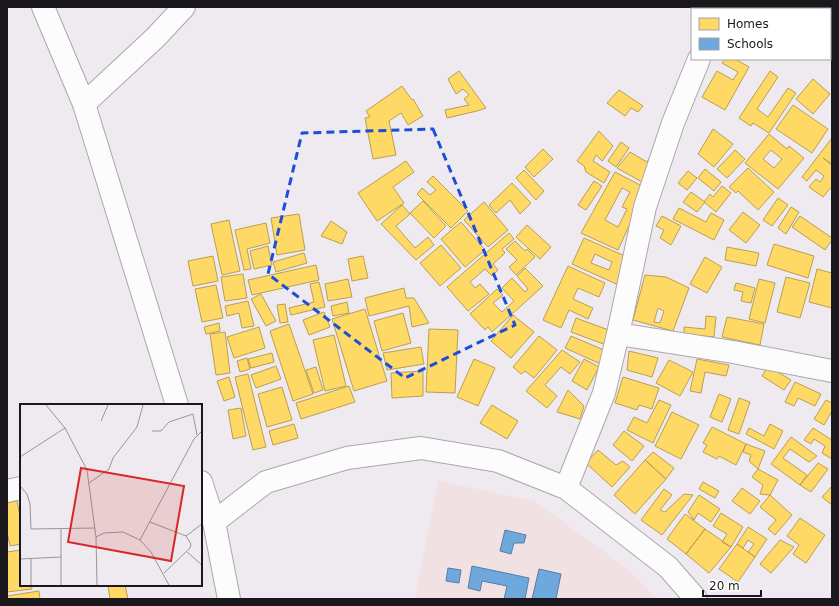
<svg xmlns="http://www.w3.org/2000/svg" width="839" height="606" font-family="'DejaVu Sans',sans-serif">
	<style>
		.education { fill: #f1e1e3 }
		.homes { fill: #ffd966; stroke: #ba9f50; fill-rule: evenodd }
		.schools { fill: #6fa8dc; stroke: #567da2 }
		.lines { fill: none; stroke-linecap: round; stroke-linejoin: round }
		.minor-casing { stroke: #aba8ac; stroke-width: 24 }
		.highway-casing { stroke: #aba8ac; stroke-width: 24 }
		.minor { stroke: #fcfcfd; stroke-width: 22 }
		.highway { stroke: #fcfcfd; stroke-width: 22 }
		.marked { fill: none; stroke: #1d4ed8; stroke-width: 3; stroke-dasharray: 8 5; stroke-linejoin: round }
		.inset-road { fill: none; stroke: #99969b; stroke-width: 1 }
		.view { fill: #d62828; fill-opacity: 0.15; stroke: #d62828; stroke-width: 2 }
		.inset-edge { fill: none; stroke: #1a181c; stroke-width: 2 }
	</style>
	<rect width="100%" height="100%" fill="#eeeaef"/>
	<path class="education" d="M438,481L534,501L628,569L656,599H415Z"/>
	<path class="homes" d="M725,59H735L749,67L725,110L702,97L717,71L733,80L738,72L722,63Z
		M459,71L486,108L477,111L447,118L445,110L469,105L464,99L469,95L463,89L456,94L448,79Z
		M770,71L778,77L757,109L768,117L788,88L796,93L769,133L753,123L751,126L739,118Z
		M813,79L830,94L813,114L796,99Z
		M402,86L412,100L413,99L423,116L408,125L401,113L389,121L396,155L373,159L365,118L370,117L366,111Z
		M619,90L643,106L638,112L631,108L625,116L607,103Z
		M793,105L828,129L812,153L776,129Z
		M713,129L733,144L714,167L698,154Z
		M599,131L613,146L602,161L596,155L593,161L610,172L604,183L586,172L584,166L577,161Z
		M769,134L787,149L789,146L804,158L778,189L745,163ZM771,150L782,159L774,168L763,159Z
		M832,138V164L823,158L832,165V186L823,197L809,187L816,179L820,182L824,176L816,170L807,181L802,177Z
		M621,142L629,148L616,167L608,161Z
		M543,149L553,159L534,177L525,167Z
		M735,150L745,159L727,178L717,169Z
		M630,152L647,162L652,154L642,182L617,168Z
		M406,161L414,172L393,187L404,203L377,221L358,193Z
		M748,168L774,192L758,210L738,191L736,193L729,187Z
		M705,169L721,182L714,191L698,178Z
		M524,170L544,191L536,200L516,178Z
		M688,171L697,178L687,190L678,183Z
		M615,172L642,186L635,202L639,204L618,250L581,233ZM622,188L630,192L622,207L627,209L618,227L605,220Z
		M433,176L468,211L451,228L417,194L422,188L430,195L436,190L427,182Z
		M594,181L602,186L586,210L578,205Z
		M512,183L531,203L520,214L510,200L496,213L489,205Z
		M722,186L731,193L716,212L704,202L710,194L713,197Z
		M691,192L705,202L697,212L683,202Z
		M778,198L788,205L772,226L763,220Z
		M423,201L446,226L434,238L410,213Z
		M484,202L508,230L488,247L464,220Z
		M402,205L410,214L396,226L415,248L428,237L434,245L416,260L381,224Z
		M791,207L799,212L786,234L778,228Z
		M679,208L706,222L711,213L724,220L714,240L673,219Z
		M743,212L760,225L746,243L729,230Z
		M299,214L305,250L277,255L271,218Z
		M662,216L681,226L671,245L660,238L664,230L656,226Z
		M800,216L832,238V240L825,250L792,227Z
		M229,220L240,271L222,275L211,224Z
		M331,221L347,232L342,244L321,236Z
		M461,222L485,250L465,267L441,239Z
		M266,223L270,243L247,249L251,269L244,270L235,230Z
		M527,225L551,247L540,259L516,237Z
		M509,233L514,239L502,249L505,253L493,264L498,270L492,276L485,269L470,282L475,288L480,284L489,294L468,311L447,287Z
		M584,238L634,260L623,287L572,264ZM595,254L612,262L609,270L591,263Z
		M515,241L525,251L527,249L535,257L516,275L509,267L517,260L506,249Z
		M774,244L814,256L808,278L767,265Z
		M441,245L461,268L440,286L420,263Z
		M268,246L272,265L254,269L250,251Z
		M727,247L759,253L756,266L725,260Z
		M304,253L307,263L276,272L273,262Z
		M213,256L218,281L193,286L188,261Z
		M363,256L368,278L352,281L348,259Z
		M705,257L722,267L707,293L690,284Z
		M316,265L319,280L252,295L248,280Z
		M568,266L605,283L599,297L578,288L573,299L593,308L588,319L569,310L561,328L543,320Z
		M525,268L543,286L492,332L488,327L485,330L470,314L497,289L503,295L493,303L502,312L514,301L502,288L512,278L525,292L528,289L517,276Z
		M817,269L832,273V308L809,302Z
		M243,274L247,298L225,301L221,277Z
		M645,275L666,277L689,288L673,331L633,320ZM658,308L664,311L660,323L654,322Z
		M786,277L810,283L800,318L777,312Z
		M348,279L352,297L328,301L325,284Z
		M759,279L775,283L765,323L749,319Z
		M319,282L325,307L291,315L289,308L314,302L310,284Z
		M736,283L755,288L751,303L741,301L743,292L734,290Z
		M216,285L223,318L202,322L195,289Z
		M404,288L406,298H414L429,323L412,327L409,306L369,316L365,298Z
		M261,294L276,321L266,326L251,299Z
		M248,301L254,326L242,328L239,313L227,316L225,306Z
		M347,302L349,313L333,316L331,306Z
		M285,304L288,322L280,323L277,305Z
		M365,309L387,381L354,391L332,319Z
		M324,312L330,327L309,335L303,320Z
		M403,313L411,343L382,351L374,321Z
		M513,315L534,332L511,358L491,341Z
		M706,316L716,317L714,337L684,334V327L705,329Z
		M727,317L764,324L760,345L722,337Z
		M576,318L614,332L609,346L571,332Z
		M219,323L220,331L206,334L204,327Z
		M289,324L313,394L293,401L270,331Z
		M259,327L265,348L234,358L227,337Z
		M429,329L458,330L455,393L426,392Z
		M225,332L230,373L216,375L210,334Z
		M334,335L346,386L325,391L313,340Z
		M539,336L557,350L534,378L525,371L521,374L513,367Z
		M571,336L611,353L605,366L565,348Z
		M421,347L424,364L387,370L383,353Z
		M562,350L580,362L570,374L561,367L545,385L557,396L547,408L526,391Z
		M629,351L658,358L652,377L627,370Z
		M272,353L274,362L251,368L248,359Z
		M247,358L250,369L240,372L237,361Z
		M474,359L495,368L478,406L457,397Z
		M584,359L599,367L587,390L572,381Z
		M697,359L729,365L726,376L705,372L701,393L690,391Z
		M669,360L693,372L680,396L656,383Z
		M276,366L281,379L256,388L251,375Z
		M768,366L791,380L784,390L762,376Z
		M316,367L323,390L314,393L306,370Z
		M423,371V396L392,398L391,373Z
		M248,374L266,447L253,450L235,377Z
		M229,377L235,397L224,401L217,381Z
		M623,377L659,388L652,409L639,405L637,410L615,403Z
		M795,382L821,394L815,406L798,398L794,406L785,402Z
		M349,386L355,402L301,419L296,403Z
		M282,387L292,420L267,427L258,394Z
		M568,390L584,406L580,419L557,412Z
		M719,394L731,399L722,422L710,417Z
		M739,398L750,402L739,434L728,430Z
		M659,400L671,405L653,443L627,430L634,417L647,423Z
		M826,400L832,403V411L824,425L814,419Z
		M492,405L518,421L507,439L480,423Z
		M241,408L246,436L233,439L228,410Z
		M672,412L699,425L681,459L655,446Z
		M294,424L298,438L273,445L269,431Z
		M770,424L783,431L774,449L746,434L749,428L764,436Z
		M712,427L746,444L736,465L719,456L717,459L703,452L707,445L703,443Z
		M813,428L832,440V459L822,453L825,446L814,439L811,444L804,440Z
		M624,431L644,446L632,461L613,445Z
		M791,437L817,456L809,462L790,449L783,458L807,475L800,485L771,464Z
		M746,444L765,451L758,469L749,461L751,455L743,452Z
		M598,450L616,465L623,461L630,467L612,487L586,463Z
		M653,452L674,468L666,479L645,460Z
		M645,460L666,479L635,514L614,495Z
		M818,463L828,469L811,492L800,485Z
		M758,469L778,480L770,495L760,494L763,485L752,477Z
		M703,482L719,491L715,498L699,489Z
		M832,486V505L822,497Z
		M742,488L760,501L750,514L732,501Z
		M664,489L672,495L660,510L665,512L684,494L693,495L662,535L641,520Z
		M699,495L720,509L711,522L698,513L694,520L688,512Z
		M770,495L792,515L775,535L768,529L776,520L760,507Z
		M17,501L21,522V544L10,546L7,532V503Z
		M721,513L743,527L731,547L722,542L727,534L713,526Z
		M685,514L705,529L686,554L667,539Z
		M800,518L825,535L806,563L793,554L799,545L787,536Z
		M748,527L767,539L755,557L748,552L754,544L748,540L743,548L737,544Z
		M705,529L731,547L709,573L686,554Z
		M780,540L794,547L771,573L760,564Z
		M737,544L755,557L738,582L719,569Z
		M21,550V585H31L32,589L7,592V552Z
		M108,585H125L128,599H110Z
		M39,591L40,599H7V596Z"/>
	<path class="schools" d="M505,530L526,535L524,543H514L511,554L500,551Z
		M472,566L529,578L525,599H504L507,586L482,581L480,591L468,588Z
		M448,568L461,570L459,583L446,581Z
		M539,569L561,574L556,599H532Z"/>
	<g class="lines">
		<defs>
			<path id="minor" d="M715,9L716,7
				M84,104L155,38L184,7
				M618,334L733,352L832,371
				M566,488L604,393L618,334L645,207L673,123L699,59
				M7,491L21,488
				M214,522L266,482L347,458L421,448L498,461L566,488L668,567L696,599"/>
			<path id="highway" d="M43,7L84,104L177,405
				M201,482L214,522L229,599"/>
		</defs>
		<use href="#minor" class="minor-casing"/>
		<use href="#highway" class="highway-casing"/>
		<use href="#minor" class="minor"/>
		<use href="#highway" class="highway"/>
	</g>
	<path class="marked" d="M433,129L515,325L405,378L268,274L302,133Z"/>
	<g transform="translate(20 404)">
		<rect width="182" height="182" fill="#eeeaef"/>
		<path class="inset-road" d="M26,1L45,24L67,66L76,133L77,181M81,17L88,1M132,27H141L149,18L173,10L177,31M0,53L45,24M69,79L89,65L93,54L117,23L123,1M0,82L7,90L10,100L11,125L75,124M130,118L166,132L182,120M41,125V181M76,133L84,129L103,128L120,136L131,148L149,181M120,136L174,35L182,27M167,148L182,161M0,155L41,153M144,169L170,144L171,140L166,132M11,181V155"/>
		<path class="view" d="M61,64L164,82L151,157L48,138Z"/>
		<rect width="182" height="182" class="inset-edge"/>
	</g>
	<rect width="839" height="606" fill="none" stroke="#1a181c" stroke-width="16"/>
	<rect x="691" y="8" width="140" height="52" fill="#ffffff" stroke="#a3a3a4"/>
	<rect x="699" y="18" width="20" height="12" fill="#ffd966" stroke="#a3a3a4"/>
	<text x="727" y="28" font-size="12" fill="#1a181c">Homes</text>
	<rect x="699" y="38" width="20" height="12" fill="#6fa8dc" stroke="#a3a3a4"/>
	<text x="727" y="48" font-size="12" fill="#1a181c">Schools</text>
	<path d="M703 590v6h58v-6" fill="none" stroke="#1a181c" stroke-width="2"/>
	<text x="709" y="590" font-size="12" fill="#1a181c" stroke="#ffffff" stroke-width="3" paint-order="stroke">20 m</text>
</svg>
